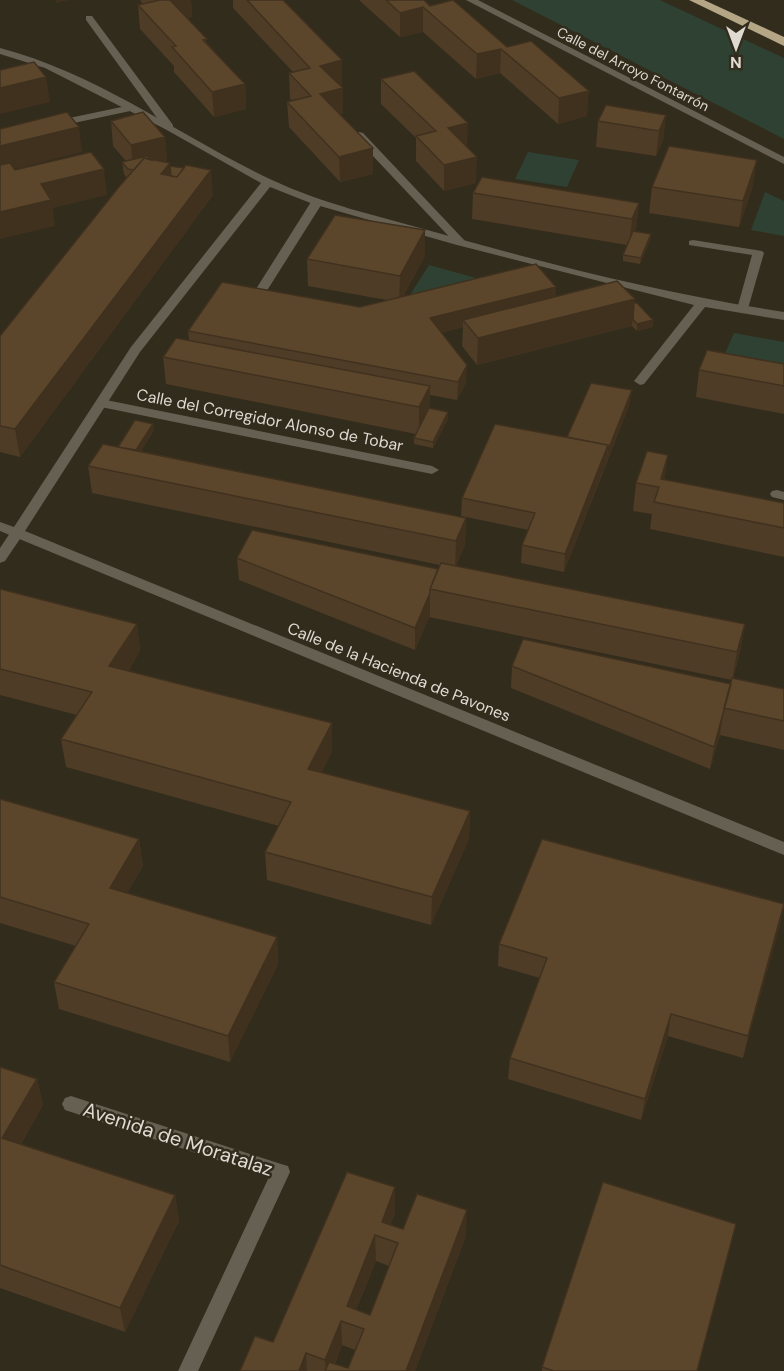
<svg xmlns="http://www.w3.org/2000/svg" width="784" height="1371" font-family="'DM Sans',sans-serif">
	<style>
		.green { fill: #2f4132 }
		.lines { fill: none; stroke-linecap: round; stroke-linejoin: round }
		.service { fill: #666052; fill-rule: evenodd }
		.minor { fill: #666052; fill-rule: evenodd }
		.tertiary { fill: #666052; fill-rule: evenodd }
		.motorway { fill: #b5a685; fill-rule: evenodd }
		.wall { fill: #4e3c26; fill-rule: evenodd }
		.shaded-wall { fill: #40311f }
		.building { fill: #5b462c; stroke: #40311f; stroke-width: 1.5; fill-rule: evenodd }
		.labels { text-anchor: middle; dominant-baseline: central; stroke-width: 5; stroke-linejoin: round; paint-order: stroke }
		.far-street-label { font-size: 14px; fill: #dfdbd2; stroke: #322c1d }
		.street-label { font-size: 16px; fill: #dfdbd2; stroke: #322c1d }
		.near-street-label { font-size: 20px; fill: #dfdbd2; stroke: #322c1d }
	</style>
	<rect width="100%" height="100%" fill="#322c1d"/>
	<path class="green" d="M512,0H660L784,58V139Z
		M528,152L579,160L567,187L515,179Z
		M765,192L784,201V236L751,230Z
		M429,265L498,284L410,295Z
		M734,333L784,342V378L720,365Z"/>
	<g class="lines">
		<path class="service" d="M86,16H92L173,125V129H165L86,20Z
			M131,105L136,108L135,110L55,127L50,124L55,121Z
			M359,132L363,133L465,241V245H457L355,137V133Z
			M317,199L323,202L268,289L262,293L258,292L256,289L311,202Z
			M693,240L762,251L764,253L747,312L743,313L737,309L752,255L689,245V241Z
			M101,399L432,466L439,470L432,474L96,406L95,403Z
			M777,490L784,492V500L772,497L770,494L772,491Z
			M17,529L24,533L5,561L0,563V548L12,530Z
			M71,1096L281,1164L288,1166L290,1172L198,1371H178L269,1177L65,1110L62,1104L65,1098Z"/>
		<path class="minor" d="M0,48C99,74 181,137 272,180C323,204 378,216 431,231C547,264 665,294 784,312V320L705,307L644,384L640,385L634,381L694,305L457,245L313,204L270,187L140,352L25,531L784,842V855L0,531V522L14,527L131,347L261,183L165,129L45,68L0,54Z"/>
		<path class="tertiary" d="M466,0H478L784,157V164Z"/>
		<path class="motorway" d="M689,0H704L784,37V46Z"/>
	</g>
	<path class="wall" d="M140,0H191L192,17L188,18L208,44L245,84L246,109L214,117L174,72V66L140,29L138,5L143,4Z
		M233,0H283L342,60V85L340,86L343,88V113L340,114L373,174L340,182L289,127L287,102L292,100L290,99L289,73L293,72L233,8Z
		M359,0H424L430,6L453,0L587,116L558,124L500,73L476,79L423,32L400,37Z
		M381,79L467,147L476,183L444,191L416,161V138L381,104Z
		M666,115L663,140L656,156L596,147L598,121Z
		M111,121L165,137L167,162L170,166L213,195L20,457L0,452V336L127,178L124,174L122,162L126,161L113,146Z
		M753,186L739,227L649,213L652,187Z
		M473,193L639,203L636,229L635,232L651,234L650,241L640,264L623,261V255L627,245L472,219Z
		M425,256L403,296L556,287L555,297L634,303L653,320V327L637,331L632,326L477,365L462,346L463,327L441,333L466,383L457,400L430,395V409L448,419L433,448L414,444V438L416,434L166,384L163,357L189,340L188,331L360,307L387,300L308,286L307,259Z
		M784,364V414L696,397L699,370Z
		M630,403L564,572L521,563L522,545L529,530L461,516L462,498L567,437Z
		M154,430L141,451L466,518L465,545L456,566L745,624L740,652L733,678L784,689V750L720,735L710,769L511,688L512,666L731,684L732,680L429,617L430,615L415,650L239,580L237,558L438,569L440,565L92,493L88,466L118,447Z
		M664,480L784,503V557L650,529L652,514L633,511L636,483Z
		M0,589L137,624L140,651L128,671L332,751L321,773L470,811L469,839L431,925L267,880L265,852L279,826L66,767L61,739L77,715L0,695Z
		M0,799L139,839L143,866L127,893L277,937L278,964L230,1062L59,1009L54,982L76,946L0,923Z
		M784,907L743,1058L668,1036L641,1120L508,1079L510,1058L540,978L498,966L499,944Z
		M0,1067L37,1079L43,1105L21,1144L175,1195L179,1221L125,1332L0,1288Z
		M395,1213L390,1225L403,1229L466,1236L415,1371H240L273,1342ZM376,1261L389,1266L370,1315L356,1310ZM342,1345L355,1350L348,1368L335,1364Z
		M542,1367L698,1371H542Z"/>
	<path class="shaded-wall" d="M56,0H69L56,3Z
		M169,0H191L192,17L171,22Z
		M423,7V32L400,37V13Z
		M501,49L500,73L476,79L477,54Z
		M342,60V85L321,91L320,66Z
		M46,77L50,102L0,114V88Z
		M245,84L246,109L214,117L212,92Z
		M343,88V113L321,119L320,94Z
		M589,91L587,116L558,124L559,98Z
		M666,115L663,140L656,156L659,131Z
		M468,123L467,148L448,128Z
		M79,127L82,152L0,173V146Z
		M165,137L167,162L133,170L131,145Z
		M373,148V174L340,182L339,157Z
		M477,157L476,183L444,191V165Z
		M757,160L753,186L739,227L743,201Z
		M170,163L172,189L161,174Z
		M104,169L107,195L53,208L55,226L0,239V212L41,184Z
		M211,170L213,195L20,457L15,429Z
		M639,203L636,229L629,246L632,219Z
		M425,230V256L399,302L400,276Z
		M651,234L650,241L640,264L641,258Z
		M556,287L555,304L463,320V327L430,336V318Z
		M635,299L632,326L477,365L478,338Z
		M653,320V327L637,331V324Z
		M467,365L466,383L457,400L458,382Z
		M430,386V413L419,434V407Z
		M632,390L630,403L606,463L608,450Z
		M448,412V419L433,448V442Z
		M153,424L154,430L134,462L133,455Z
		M608,445L606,463L564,572L565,554Z
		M668,455L664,483L661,479Z
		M466,518L465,545L455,568L456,541Z
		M430,593V615L415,650V628Z
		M137,624L140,651L113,694L109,666Z
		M745,624L740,652L732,680L737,652Z
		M723,713L720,735L710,769L714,747Z
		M332,723V751L309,797L308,769Z
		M470,811L469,839L431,925L432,897Z
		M139,839L143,866L114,916L110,888Z
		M784,907L780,926L743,1058L748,1036Z
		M277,937L278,964L230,1062L228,1036Z
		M671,1014L668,1036L641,1120L645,1099Z
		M37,1079L43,1105L9,1164L2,1138Z
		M395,1187V1213L385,1239L382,1222Z
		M175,1195L179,1221L125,1332L120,1308Z
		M467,1210L466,1236L415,1371H406Z
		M375,1235L376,1261L350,1324L347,1306Z
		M341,1321L342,1345L332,1371H326L325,1360Z
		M306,1353L307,1371H299Z"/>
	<path class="building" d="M160,0H170L207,39L203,40L245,84L212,92L172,47L176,46L138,5Z
		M247,0H283L342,60L320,66L343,88L320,94L373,148L339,157L287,102L311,96L289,73L310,68Z
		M386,0H424L430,6L453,0L507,47L531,41L589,91L559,98L501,49L477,54L423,7L400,13Z
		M34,62L46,77L0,88V70Z
		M414,71L468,123L448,128L477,157L444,165L416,136L436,131L381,79Z
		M606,105L666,115L659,131L598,121Z
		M67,112L79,127L0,146V129Z
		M143,112L165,137L131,145L111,121Z
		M669,146L757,160L743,201L652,187Z
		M91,152L104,169L41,184L51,200L0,212V165L10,163L15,170Z
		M147,156L151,160L144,158L134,170L128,169L122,162Z
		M144,158L170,163L161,174L177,177L186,165L211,170L15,429L0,426V336L118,188Z
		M170,166L184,168L177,177L171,176Z
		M482,177L639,203L632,219L473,193Z
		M335,215L425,230L400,276L307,259Z
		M633,231L651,234L641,258L623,255Z
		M536,264L556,287L430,318L467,365L458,382L188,331L222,282L360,307Z
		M617,281L635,299L478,338L463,320Z
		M634,303H637L653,320L637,324L633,319Z
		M176,338L430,386L419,407L163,357Z
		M707,350L784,364V386L699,370Z
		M591,383L632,390L608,450V445L567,437Z
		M429,408L448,412L433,442L414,438Z
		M135,420L153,424L136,450L118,447Z
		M495,424L608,445L565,554L522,545L535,513L462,498Z
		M103,444L466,518L456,541L88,466Z
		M647,451L668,455L661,479L784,503V528L654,502L659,487L636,483Z
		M252,530L438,569L430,589V593L415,628L237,558Z
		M441,563L745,624L737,652L430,589Z
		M0,589L137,624L109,666L332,723L308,769L470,811L432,897L265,852L291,802L61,739L92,692L0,669Z
		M523,639L731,684L714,747L512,666Z
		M732,678L784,689V721L724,708Z
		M0,799L139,839L110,888L277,937L228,1036L54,982L89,924L0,897Z
		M542,839L784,904L748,1036L671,1014L645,1099L510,1058L547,958L499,944Z
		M0,1067L37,1079L2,1138L175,1195L120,1308L0,1265Z
		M347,1172L395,1187L382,1222L403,1229L417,1194L467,1210L406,1371H325L329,1362L348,1368L364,1329L341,1321L325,1360L306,1353L299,1371H240L255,1336L273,1342ZM375,1235L398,1243L370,1315L347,1306Z
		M603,1182L736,1224L697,1371H554L542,1367Z"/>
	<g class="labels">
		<g class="far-street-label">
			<text transform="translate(633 69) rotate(27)">Calle del Arroyo Fontarrón</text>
		</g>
		<g class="street-label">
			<text transform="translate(270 420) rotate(11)">Calle del Corregidor Alonso de Tobar</text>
			<text transform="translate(399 672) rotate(22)">Calle de la Hacienda de Pavones</text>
		</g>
		<g class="near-street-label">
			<text transform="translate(178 1139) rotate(18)">Avenida de Moratalaz</text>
		</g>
	</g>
	<g transform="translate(736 48) rotate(180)" stroke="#322c1d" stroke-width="4.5" paint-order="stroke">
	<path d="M0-4.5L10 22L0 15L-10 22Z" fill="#dfdbd2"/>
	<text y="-9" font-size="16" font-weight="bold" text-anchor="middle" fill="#dfdbd2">N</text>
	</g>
</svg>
